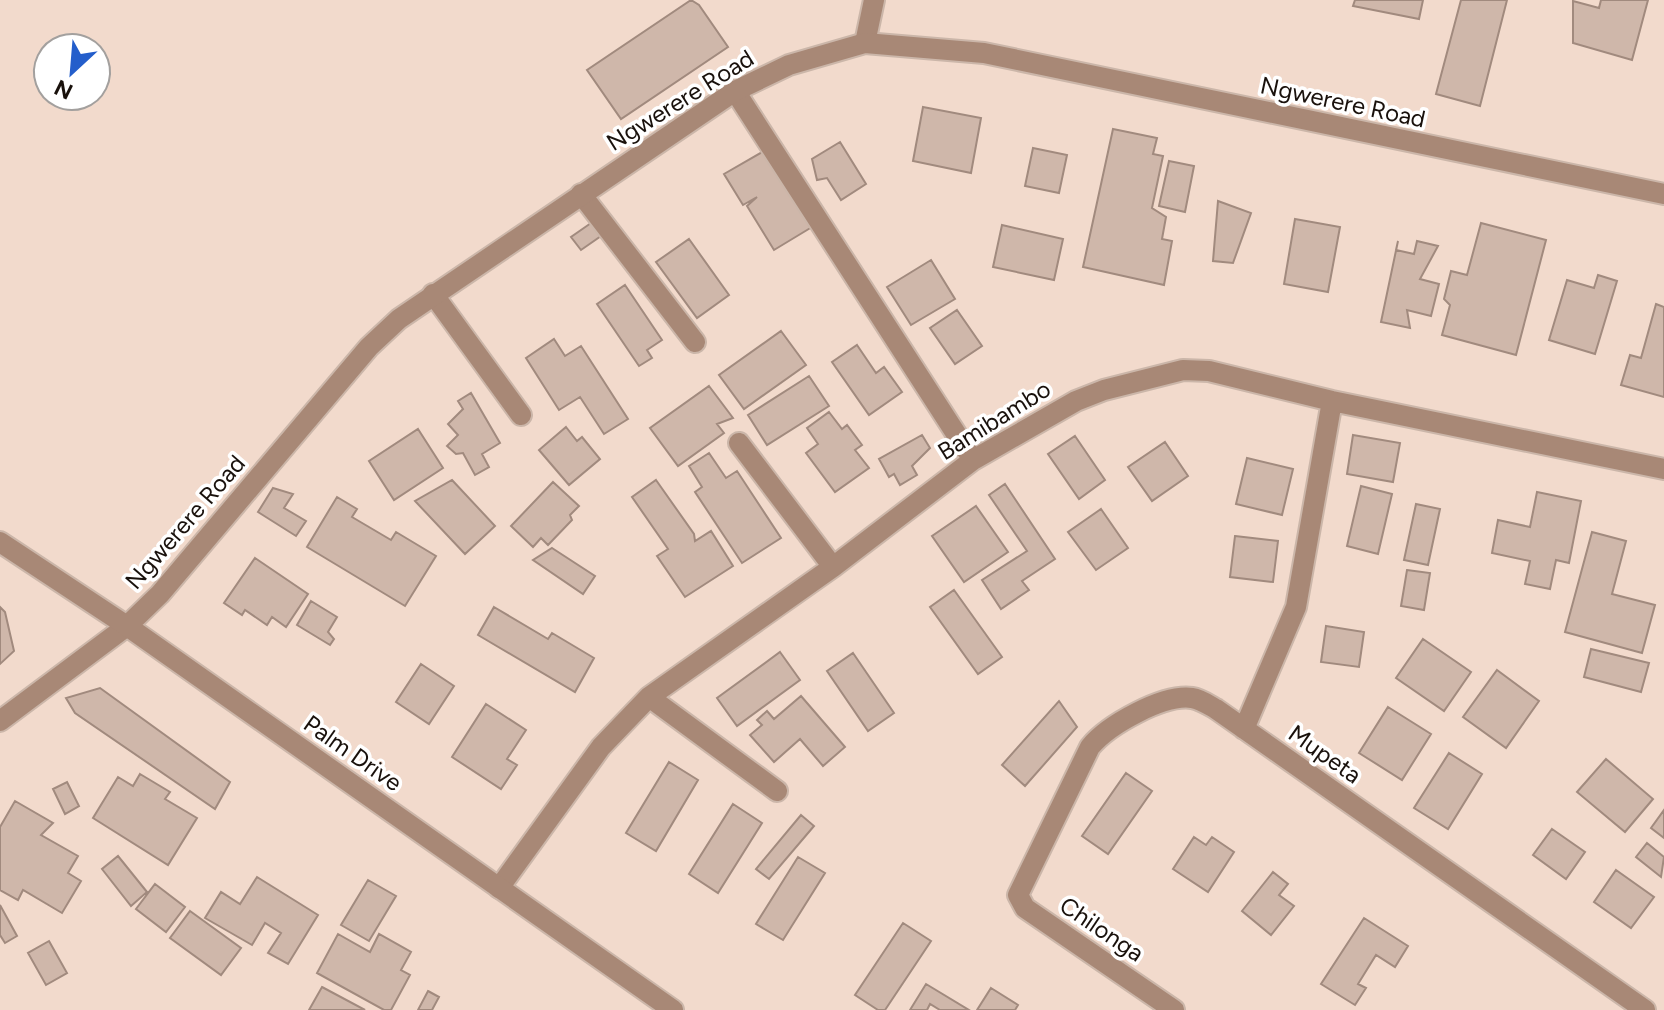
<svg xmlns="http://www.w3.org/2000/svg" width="1664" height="1010" font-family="Figtree,sans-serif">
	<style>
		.building { fill: #cfb7aa; stroke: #a18a7e; stroke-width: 2 }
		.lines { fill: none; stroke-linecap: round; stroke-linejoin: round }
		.minor-casing { stroke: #cbb6a9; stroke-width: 24 }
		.tertiary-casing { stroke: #cbb6a9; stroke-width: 24 }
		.minor { stroke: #a88876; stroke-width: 20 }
		.tertiary { stroke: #a88876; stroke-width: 20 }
		.labels { text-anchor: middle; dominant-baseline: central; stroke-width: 7; stroke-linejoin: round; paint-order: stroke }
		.street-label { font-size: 24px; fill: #19110c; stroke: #fff }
	</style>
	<rect width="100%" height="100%" fill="#f2dacc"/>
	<path class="building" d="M691,0L699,5L728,47L621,119L587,70Z
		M1355,0H1423L1419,19L1353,6Z
		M1461,0H1507L1480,106L1436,94Z
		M1601,0H1648L1632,60L1573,43V1L1599,8Z
		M923,107L981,118L971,173L913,161Z
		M1113,129L1157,138L1153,154L1163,156L1152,208L1166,217L1162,239L1172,241L1164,285L1083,267Z
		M840,142L866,184L841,200L827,178L817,180L812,159Z
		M1033,148L1067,155L1059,193L1025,186Z
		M764,151L812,227L774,250L747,206L757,197L743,205L724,174Z
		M1169,161L1194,166L1185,212L1159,206Z
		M1218,201L1251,213L1233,263L1213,261Z
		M1295,219L1340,227L1328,292L1284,284Z
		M591,223L601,236L581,250L571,237Z
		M1481,223L1546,240L1516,355L1442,335L1450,305L1444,299L1451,271L1467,275Z
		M1002,225L1063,239L1054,280L993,267Z
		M689,239L729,295L697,318L656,262Z
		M1398,241L1396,250L1414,254L1417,241L1438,246L1420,279L1439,284L1431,316L1407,310L1410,328L1381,322Z
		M931,260L955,299L911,325L887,287Z
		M1598,275L1617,281L1595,354L1549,340L1567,280L1594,288Z
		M625,285L662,340L647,350L652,358L639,366L597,304Z
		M1656,304L1664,307V397L1621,385L1630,355L1641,358Z
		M957,310L982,346L955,364L930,328Z
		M781,331L806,365L744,409L719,375Z
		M554,339L565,356L581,346L628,419L604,434L580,397L559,410L526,358Z
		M857,345L876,373L884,367L902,392L869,415L832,362Z
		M809,376L829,406L767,445L748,415Z
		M709,386L733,418L717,424L724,433L678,466L650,428Z
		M471,393L500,443L482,454L489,467L475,475L463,453L456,454L447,446L458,435L448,424L463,409L458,401Z
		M829,412L842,429L847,425L862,445L855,450L869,468L835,492L806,453L818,444L807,428Z
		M566,427L577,441L582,437L600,459L569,485L539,450Z
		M418,429L443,468L394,500L369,461Z
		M922,435L930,448L912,466L917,475L900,485L894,474L889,477L879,459Z
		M1353,435L1400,443L1393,482L1347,474Z
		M1075,436L1105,480L1079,499L1048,454Z
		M1165,442L1188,476L1152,501L1128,467Z
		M709,453L726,478L737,471L781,538L742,563L695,492L702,487L689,466Z
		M1247,458L1293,469L1282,515L1236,504Z
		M452,480L495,526L465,554L415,501Z
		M656,480L694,534L695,541L711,531L733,566L685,597L657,556L668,549L632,497Z
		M553,482L579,506L570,515L572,520L548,545L541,538L533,547L511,526Z
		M1005,484L1055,559L1022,581L1029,590L1001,609L982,580L1027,551L989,495Z
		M1361,486L1392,494L1378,554L1347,546Z
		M273,488L293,494L284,508L306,521L296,536L258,512Z
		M1537,492L1581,501L1569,563L1556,560L1550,589L1525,584L1530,561L1492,553L1498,520L1530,527Z
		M337,497L357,509L352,517L391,540L396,532L436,556L405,606L307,547Z
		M1416,504L1440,509L1428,565L1404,560Z
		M976,506L1008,552L964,582L932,536Z
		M1101,509L1128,548L1096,570L1068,532Z
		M1592,532L1626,541L1612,594L1655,605L1642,653L1565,632Z
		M1235,536L1278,541L1273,582L1230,577Z
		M552,548L595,576L583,594L533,560Z
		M255,558L308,594L286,627L272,617L267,625L245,610L242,615L224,603Z
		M1407,570L1430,573L1424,610L1401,606Z
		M954,590L1002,657L978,674L930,607Z
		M311,601L337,617L328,632L334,639L330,645L297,625Z
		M0,607L5,612L14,651L0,664Z
		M494,607L548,639L552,633L594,658L575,692L478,635Z
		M1326,626L1364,632L1359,667L1321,662Z
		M1423,639L1471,672L1444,711L1396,678Z
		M1591,649L1649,663L1641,692L1584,677Z
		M780,652L800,680L737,726L717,698Z
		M853,653L894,713L868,731L827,671Z
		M421,664L454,686L429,724L396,702Z
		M1497,670L1539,701L1506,748L1463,717Z
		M100,688L230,782L215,809L75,713L66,698Z
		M801,696L845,747L823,766L800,739L774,762L750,735L762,725L757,720L767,711L774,719Z
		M1059,701L1077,727L1025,786L1002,765Z
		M486,704L526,730L507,759L517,765L501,789L452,757Z
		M1388,707L1431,734L1402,780L1359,753Z
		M1449,753L1482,774L1448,829L1414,808Z
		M1606,759L1653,799L1625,832L1577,792Z
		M669,762L698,780L656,851L626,833Z
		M1126,773L1152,791L1108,854L1082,836Z
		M140,774L170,792L165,799L197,818L168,865L93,818L118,777L133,786Z
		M67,782L79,806L65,814L53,789Z
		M15,801L53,823L41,835L78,856L68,873L81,881L62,913L23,890L18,900L0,890V827Z
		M733,804L762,823L718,893L689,874Z
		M1664,810V838L1651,828Z
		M801,815L814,826L769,879L756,869Z
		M1552,829L1585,852L1566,879L1533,855Z
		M1194,837L1206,845L1212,837L1234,852L1208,892L1173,869Z
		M1647,843L1664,857L1661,877L1636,857Z
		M118,856L147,892L131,906L102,869Z
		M798,857L825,873L783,940L756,924Z
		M1616,870L1654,897L1631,928L1594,902Z
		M1273,872L1288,884L1279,895L1294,906L1271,935L1242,911Z
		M257,877L318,915L288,964L268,953L281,933L265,923L252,945L205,918L221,892L240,904Z
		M368,880L396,896L369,941L341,925Z
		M155,884L185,907L166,932L136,909Z
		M0,905L17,936L5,943L0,935Z
		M190,911L241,948L221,975L170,938Z
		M1364,918L1408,946L1395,967L1376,955L1358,984L1366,988L1355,1005L1321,984Z
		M903,923L931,941L885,1010H878L855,995Z
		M338,934L370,952L379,934L411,952L401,970L410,975L391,1010H384L317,973Z
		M49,941L67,973L46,985L28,953Z
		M926,984L969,1010H940L930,1004L927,1010H910Z
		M322,987L365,1010H309Z
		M991,988L1018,1005L1015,1010H977Z
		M428,991L439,997L432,1010H418Z"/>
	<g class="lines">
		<defs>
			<path id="minor" d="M865,43L874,0
				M735,91L973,460
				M581,194L695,342
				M433,294L521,415
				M739,443L833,567
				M649,697L777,791
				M0,721L127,626
				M1244,729L1296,607L1332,401
				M499,888L601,747L649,697L833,567L973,460L1076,401L1104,390L1183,370L1209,371L1332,401L1664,469
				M1174,1010L1025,908L1018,895L1090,747C1108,725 1163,694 1192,698C1200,699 1209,705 1216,709L1645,1010"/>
			<path id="tertiary" d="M0,542L127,626L673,1010
				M127,626L160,594L369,347L399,319L735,91L789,65L865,43L984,53L1664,194"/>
		</defs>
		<use href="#minor" class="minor-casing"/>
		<use href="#tertiary" class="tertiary-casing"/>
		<use href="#minor" class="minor"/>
		<use href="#tertiary" class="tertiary"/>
	</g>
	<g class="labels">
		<g class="street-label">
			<text transform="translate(680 100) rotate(-32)">Ngwerere Road</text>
			<text transform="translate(1343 102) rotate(12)">Ngwerere Road</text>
			<text transform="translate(994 420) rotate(-32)">Bamibambo</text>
			<text transform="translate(185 522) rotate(-49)">Ngwerere Road</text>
			<text transform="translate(353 753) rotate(35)">Palm Drive</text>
			<text transform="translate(1325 754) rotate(35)">Mupeta</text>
			<text transform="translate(1102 929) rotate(34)">Chilonga</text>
		</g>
	</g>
	<g transform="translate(72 72) rotate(206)"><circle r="38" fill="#ffffff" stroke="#a3a09e" stroke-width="2"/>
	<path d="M0-6L14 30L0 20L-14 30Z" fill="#245ecb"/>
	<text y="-12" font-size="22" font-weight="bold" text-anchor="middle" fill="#19110c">N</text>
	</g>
</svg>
